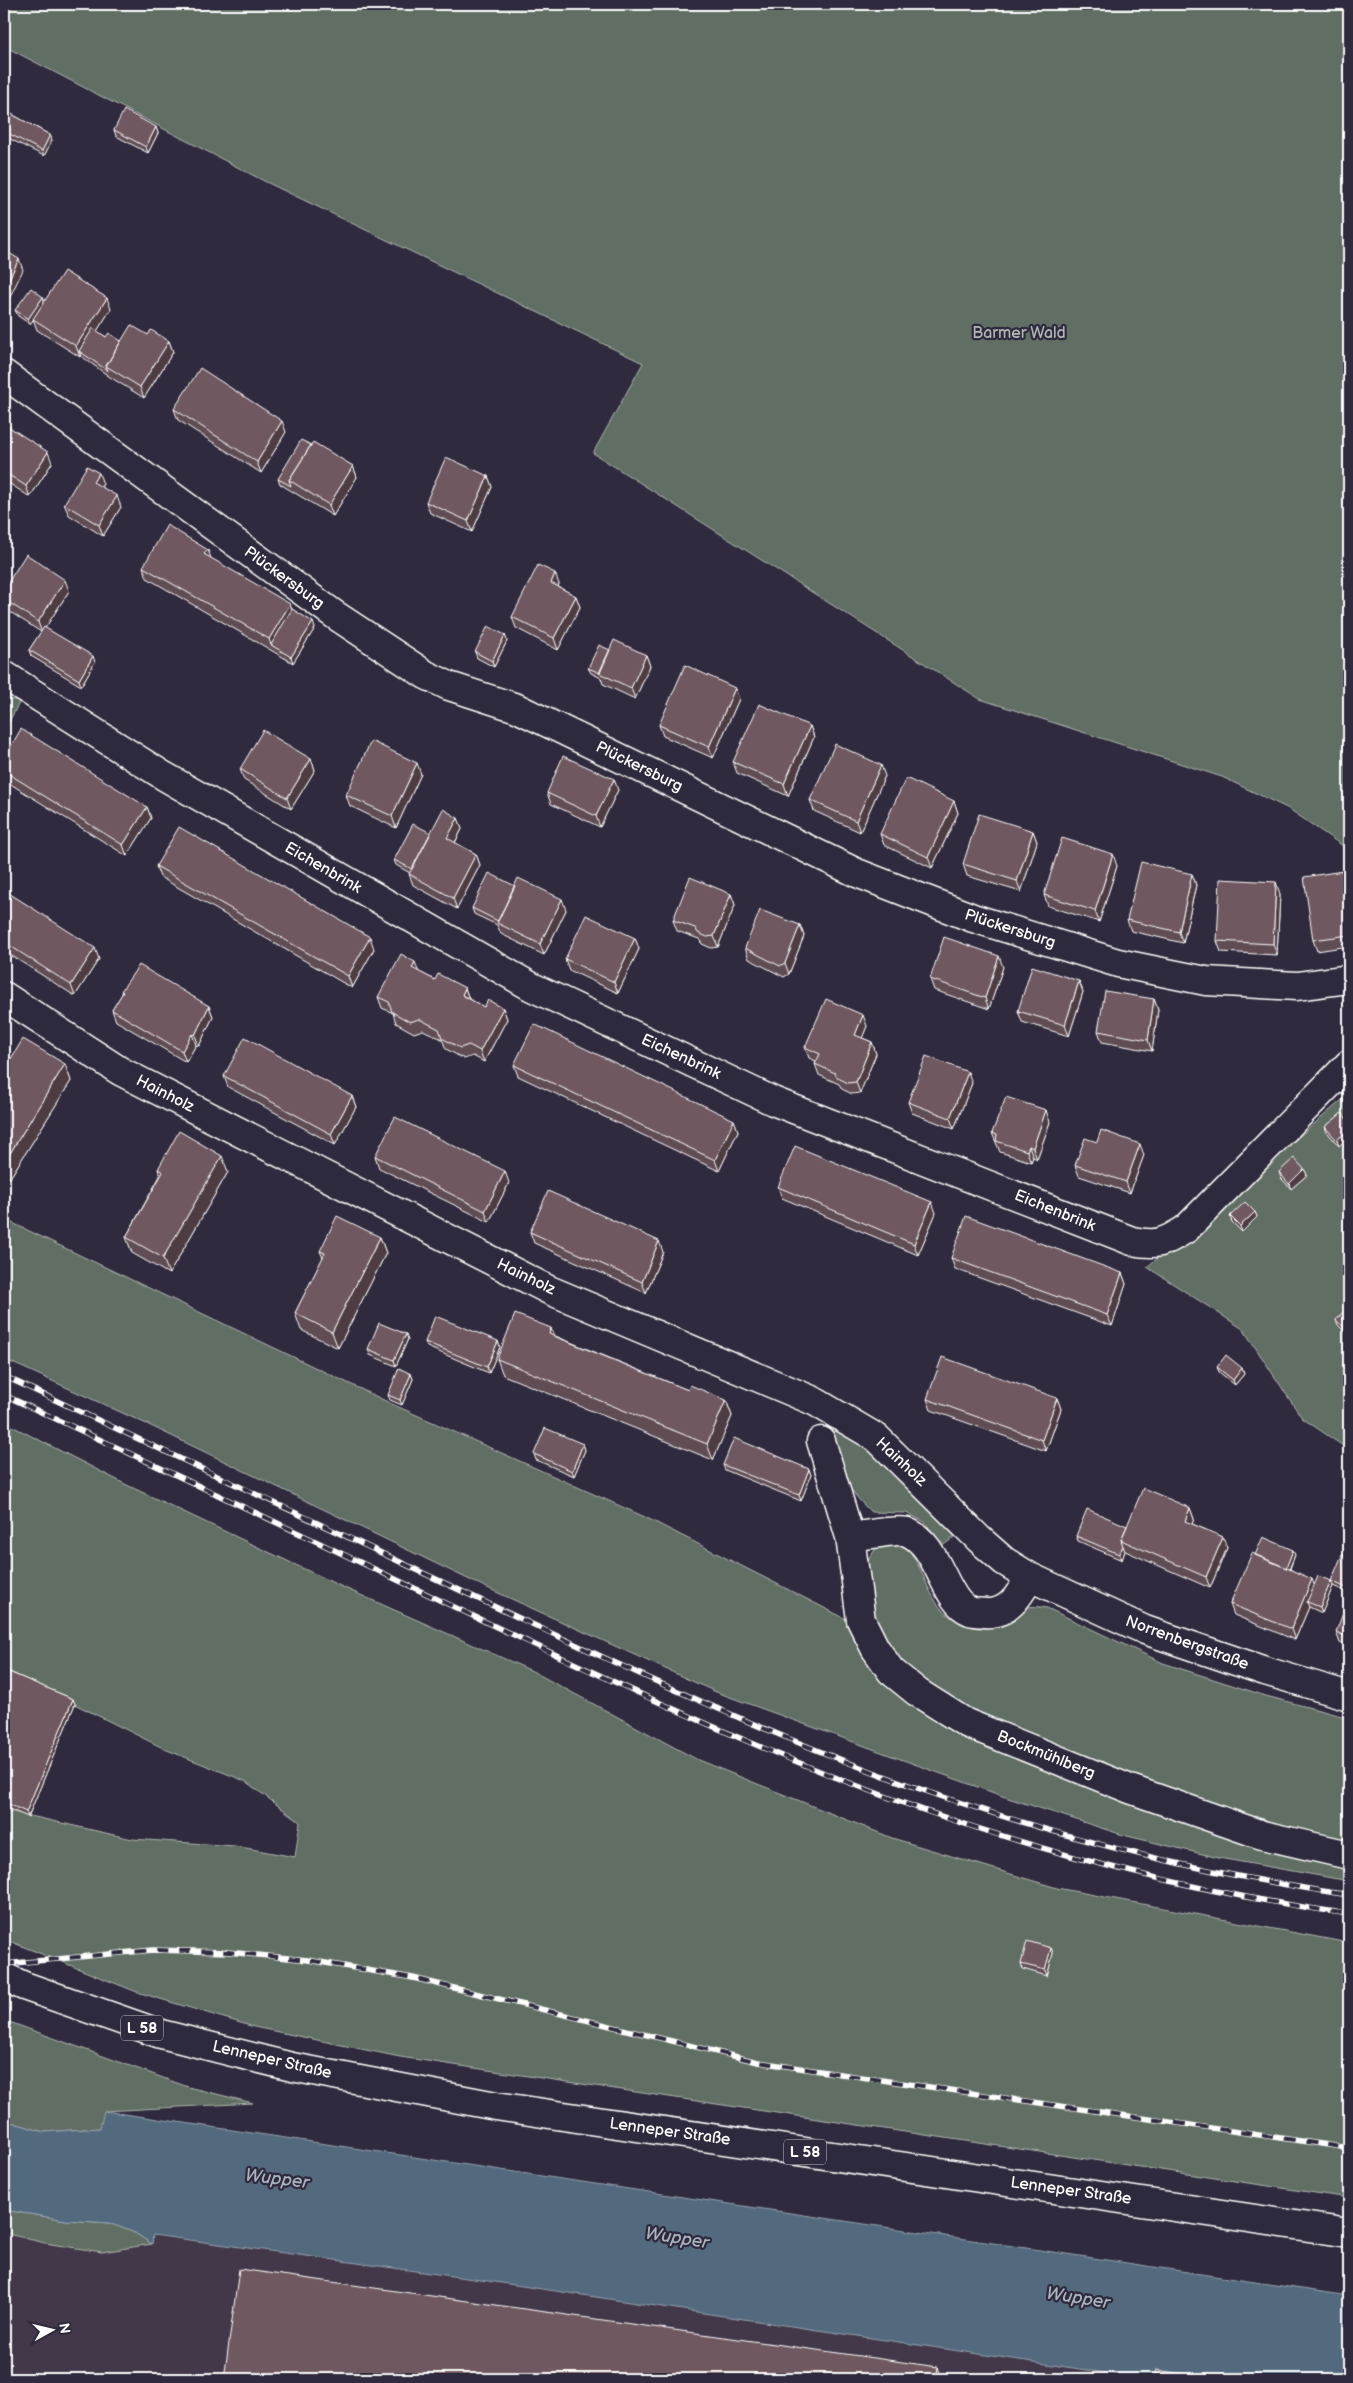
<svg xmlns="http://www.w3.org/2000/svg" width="1353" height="2383" font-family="'Balsamiq Sans',sans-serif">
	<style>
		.built { fill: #423848 }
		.green { fill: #616e63; stroke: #b0b6b1 }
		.water { fill: #52697d; stroke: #97a5b1 }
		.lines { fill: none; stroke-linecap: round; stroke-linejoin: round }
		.minor-casing { stroke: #fff; stroke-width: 31 }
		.major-casing { stroke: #fff; stroke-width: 31 }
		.minor { stroke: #2f2a3d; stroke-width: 28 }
		.major { stroke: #2f2a3d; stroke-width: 28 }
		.rail-casing { stroke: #fff; stroke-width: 5.5 }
		.rail { stroke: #2f2a3d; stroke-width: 4; stroke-dasharray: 11; stroke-linecap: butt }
		.wall { fill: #604d53; stroke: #fff }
		.shaded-wall { fill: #4e3e43; stroke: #fff }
		.building { fill: #705960; stroke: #fff }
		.labels { text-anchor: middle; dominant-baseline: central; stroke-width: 4.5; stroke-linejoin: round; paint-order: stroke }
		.shield { fill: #2f2a3d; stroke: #c1bfc5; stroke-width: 1 }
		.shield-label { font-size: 15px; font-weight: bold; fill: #fff }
		.park-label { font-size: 16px; fill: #b0b6b1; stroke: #2f2a3d }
		.street-label { font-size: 16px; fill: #fff; stroke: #2f2a3d }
		.water-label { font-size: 18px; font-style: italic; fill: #a8b4be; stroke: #2f2a3d }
	</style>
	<rect width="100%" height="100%" fill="#2f2a3d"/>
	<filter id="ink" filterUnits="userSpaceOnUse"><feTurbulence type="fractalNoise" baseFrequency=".02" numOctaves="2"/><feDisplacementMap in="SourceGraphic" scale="10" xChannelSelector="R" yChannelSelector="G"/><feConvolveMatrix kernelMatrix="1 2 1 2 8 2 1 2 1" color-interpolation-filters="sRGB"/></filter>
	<g filter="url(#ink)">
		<path class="built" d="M4,2233L45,2243L153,2235L488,2281L1147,2379H4Z"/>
		<path class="green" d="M4,4H1349V837L1343,846L1289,809L1222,777L980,699L593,453L643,363L266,182L4,46Z
			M4,698L20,701L9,722L4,721Z
			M1349,1094V1450L1302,1418L1243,1329L1147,1267Z
			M4,1219L392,1404L647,1518L850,1621L883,1678L1293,1854L1349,1870V1881L1219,1858L1123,1835L1005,1797L716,1692L472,1581L151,1426L4,1359Z
			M826,1420L881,1457L956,1536L941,1547L925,1522L906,1513L871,1512C853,1496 832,1464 827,1440C825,1434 826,1426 826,1420Z
			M4,1422L129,1486L338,1585L532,1671L698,1760L892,1838L1057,1888L1349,1943V2198L400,2057L254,2027L137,1992L4,1939V1810L132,1839L235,1846L295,1857L300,1822L245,1781L167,1750L4,1669Z
			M879,1544H903C928,1567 925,1608 961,1623C970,1627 980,1630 991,1627C996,1625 1003,1623 1009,1620C1028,1611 1019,1603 1047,1608L1163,1663L1266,1696L1349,1718V1841L1272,1822L1160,1789L971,1714L917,1679L886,1645L875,1628L866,1588L868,1560Z
			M4,2020L188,2087L253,2103L105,2111L100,2128L44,2132L4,2120Z
			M4,2210L66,2220L109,2223L135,2233L152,2244L102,2252L45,2243L4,2233Z"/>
		<path class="water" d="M104,2111L1349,2296V2379H1147L488,2281L153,2235L152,2244L135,2233L109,2223L66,2220L4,2210V2120L44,2132L100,2128Z"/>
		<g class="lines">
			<defs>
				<path id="minor" d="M4,374L335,615L426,675L449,686L517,708L857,873L973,918L1118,963L1206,981L1297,986L1349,979
					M4,675L164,776L532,987L773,1101L1132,1241C1157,1246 1164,1243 1186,1229L1349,1064
					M4,996L120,1071L549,1290L814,1401L877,1438L979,1539L1004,1561L1030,1577L1145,1630L1265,1671L1349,1696
					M821,1441L850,1537L861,1620L875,1648L891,1671L917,1692L966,1723L1130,1789L1262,1835L1349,1855
					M850,1537C860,1536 899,1529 907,1532C939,1544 944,1602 970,1611C974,1613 981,1612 985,1613C1009,1615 1020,1594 1030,1577"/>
				<path id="major" d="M4,1977L24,1986L161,2034L292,2067L496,2106L1349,2233"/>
			</defs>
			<use href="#minor" class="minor-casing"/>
			<use href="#major" class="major-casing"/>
			<use href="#minor" class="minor"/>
			<use href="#major" class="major"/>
			<defs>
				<path id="rail" d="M4,1376C142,1441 281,1505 419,1571C553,1634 686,1698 824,1753C992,1820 1170,1869 1349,1895
					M4,1395C154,1464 303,1535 452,1606C607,1679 763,1754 926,1811C1062,1858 1206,1894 1349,1914
					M4,1964L153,1950L228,1952L308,1960L413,1978L758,2062L1349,2148"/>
			</defs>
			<use href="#rail" class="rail-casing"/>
			<use href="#rail" class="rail"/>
		</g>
		<path class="wall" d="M4,110L50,135L52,140L44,156L4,136Z
			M156,127L158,133L148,153L116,136L114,130Z
			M44,301L111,309L97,331L106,337L121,341L148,335L169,341L173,352L144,398L110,377L81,356L80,357L37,330L33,319L30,324L18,316L15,310Z
			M174,409L286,432L261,473L178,420Z
			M4,436L52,463L30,497L4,480Z
			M311,445L353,466L357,477L333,516L280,484L278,479Z
			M488,476L492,487L472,532L430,513L426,502Z
			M103,484L101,487L121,507L103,536L69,515L64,504Z
			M210,558L292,609L315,628L293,663L147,578L143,567Z
			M559,584L558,587L576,596L580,607L558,650L516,628L512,617Z
			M4,589L69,591L45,628L95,662L81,686L31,656L29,650L41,632L4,608Z
			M505,635L507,641L494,667L477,658L475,652Z
			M610,650L646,655L650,666L635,699L603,684L601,678L591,673L588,668Z
			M739,699L713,758L663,736L659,725Z
			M810,726L814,737L788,796L737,773L733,762Z
			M4,758L147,807L151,818L127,856L4,780Z
			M311,759L315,770L291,809L244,780L240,769Z
			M421,774L396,828L350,806L346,795Z
			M885,776L860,832L814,811L810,800Z
			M618,790L600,827L551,804L547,793Z
			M954,801L958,813L932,868L884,845L880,834Z
			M458,818L462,829L455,843L476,854L480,865L457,909L413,885L409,874L410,873L396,865L394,860L431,833Z
			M1033,831L1037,842L1021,892L967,876L963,864Z
			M156,866L374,949L352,988L160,877Z
			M1117,866L1099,922L1048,906L1044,895Z
			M1349,870V946L1317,951L1313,940Z
			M1192,874L1196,885L1183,943L1131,931L1127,920Z
			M4,890L99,959L75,996L4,951Z
			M731,894L735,905L718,947L711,948L702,944L699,939L677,931L673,920Z
			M1280,894L1277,955L1221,952L1217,941Z
			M472,908L566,910L544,955L501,934L497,925L474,914Z
			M800,925L804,936L789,974L784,977L749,959L745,948Z
			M635,938L639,949L618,993L569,970L565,959Z
			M1003,967L989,1009L934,990L930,979Z
			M419,972L435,980L465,988L469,999L484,1007L503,1008L507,1019L484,1062L473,1056L464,1059L446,1049L442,1039L423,1030L414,1033L396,1023L393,1013L382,1008L378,997Z
			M1079,981L1083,992L1069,1036L1022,1022L1018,1011Z
			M121,991L209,1006L213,1017L199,1046L196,1045L186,1062L116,1021L112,1010L122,994Z
			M1154,999L1158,1010L1152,1051L1102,1042L1098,1031Z
			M867,1026L862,1038L872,1042L876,1054L860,1093L852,1094L842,1089L839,1084L819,1075L815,1064L816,1061L809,1058L805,1047Z
			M65,1064L71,1081L8,1181L4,1178V1070Z
			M514,1065L734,1120L738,1131L719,1171L518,1076Z
			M224,1076L352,1096L356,1107L335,1145L228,1087Z
			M972,1083L954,1129L912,1113L908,1102Z
			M1342,1113L1339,1146L1327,1132L1325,1127Z
			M1050,1122L1037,1159L1033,1157L1031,1162L1000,1152L992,1133Z
			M1097,1142L1144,1155L1130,1193L1079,1176L1075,1165Z
			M375,1156L509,1183L489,1222L379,1168Z
			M158,1169L228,1172L169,1274L132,1253L126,1237L160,1176Z
			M1304,1169L1307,1175L1291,1189L1281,1178L1279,1172Z
			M778,1187L936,1213L918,1255L782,1198Z
			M1255,1212L1257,1217L1242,1232L1232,1222L1230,1216Z
			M530,1232L663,1252L646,1293L534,1243Z
			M380,1237L386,1253L338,1348L301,1330L295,1313L323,1258L320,1251Z
			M951,1258L1122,1273L1126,1284L1112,1326L955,1269Z
			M1349,1306V1336L1338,1325L1336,1320Z
			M553,1335L688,1390L726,1400L732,1416L713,1460L503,1375L497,1359Z
			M408,1339L396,1366L370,1355L368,1349Z
			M425,1342L500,1347L489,1373L427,1347Z
			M1217,1367L1242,1368L1244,1374L1235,1385L1219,1372Z
			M411,1374L413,1379L402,1405L390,1400L388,1395Z
			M1057,1398L1061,1409L1046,1451L931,1410L927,1399Z
			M583,1444L585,1450L574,1476L536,1460L534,1454Z
			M723,1465L809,1469L811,1475L801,1501L725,1470Z
			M1190,1508L1194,1519L1192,1524L1223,1537L1227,1548L1210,1588L1125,1551L1122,1560L1078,1541L1076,1536L1127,1526Z
			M1255,1555H1295L1290,1569L1314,1585L1331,1581L1349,1558V1593L1333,1586L1322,1613L1309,1607L1295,1640L1234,1615L1230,1604Z
			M1349,1606V1647L1340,1643L1336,1632Z
			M4,1670L73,1699L75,1704L28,1817L4,1807Z
			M1051,1948L1053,1953L1047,1976L1023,1969L1021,1964Z"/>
		<path class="shaded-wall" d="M156,127L158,133L148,153L146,147Z
			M50,135L52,140L44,156L42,151Z
			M19,259L23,270L4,309V289Z
			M43,297L45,303L30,324L28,319Z
			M107,298L111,309L83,353L79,351L81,356L80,357L76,346Z
			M169,341L173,352L144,398L140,387Z
			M282,421L286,432L261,473L257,462Z
			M48,452L52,463L30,497L26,486Z
			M353,466L357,477L333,516L329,505Z
			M99,473L103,484L97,493L93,482Z
			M488,476L492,487L472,532L468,521Z
			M117,496L121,507L103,536L99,525Z
			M208,550L212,561L204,554Z
			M555,573L559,584L555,594L551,583Z
			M65,580L69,591L42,633L38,622Z
			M576,596L580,607L558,650L554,638Z
			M290,604L294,615L271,645L269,639Z
			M313,622L315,628L293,663L291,657Z
			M505,635L507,641L494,667L492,661Z
			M646,655L650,666L635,699L631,688Z
			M93,656L95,662L81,686L79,680Z
			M735,688L739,699L713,758L709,747Z
			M810,726L814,737L788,796L784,784Z
			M311,759L315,770L291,809L287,798Z
			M417,763L421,774L396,828L392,816Z
			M881,765L885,776L860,832L856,821Z
			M614,779L618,790L600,827L596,816Z
			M954,801L958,813L932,868L928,857Z
			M147,807L151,818L127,856L123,845Z
			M458,818L462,829L451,850L447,838Z
			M1033,831L1037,842L1021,892L1017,881Z
			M476,854L480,865L457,909L453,898Z
			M1113,854L1117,866L1099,922L1095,911Z
			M1192,874L1196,885L1183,943L1179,932Z
			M1276,882L1280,894L1277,955L1273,944Z
			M731,894L735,905L718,947L714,936Z
			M562,899L566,910L544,955L540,944Z
			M800,925L804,936L789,974L785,963Z
			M370,937L374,949L352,988L348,976Z
			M635,938L639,949L618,993L614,982Z
			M95,948L99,959L75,996L71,985Z
			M999,956L1003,967L989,1009L985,998Z
			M415,962L419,973L412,968Z
			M1079,981L1083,992L1069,1036L1065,1025Z
			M465,988L469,1000L462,995Z
			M1154,999L1158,1010L1152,1051L1148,1040Z
			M209,1006L213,1017L199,1046L195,1035Z
			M503,1008L507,1019L484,1062L480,1051Z
			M863,1015L867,1026L859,1046L855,1035Z
			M192,1034L196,1045L186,1062L182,1051Z
			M872,1042L876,1054L860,1093L856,1082Z
			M65,1064L71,1081L8,1181L4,1169V1163Z
			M968,1072L972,1083L954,1129L950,1118Z
			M352,1096L356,1107L335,1145L331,1134Z
			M1046,1110L1050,1122L1037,1159L1033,1148Z
			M734,1120L738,1131L719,1171L715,1160Z
			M1349,1129V1137L1339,1146L1337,1140Z
			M1140,1144L1144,1155L1130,1193L1126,1182Z
			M1029,1146L1033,1157L1031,1162L1027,1151Z
			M222,1156L228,1172L169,1274L163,1258Z
			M1304,1169L1307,1175L1291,1189L1289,1184Z
			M505,1171L509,1183L489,1222L485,1211Z
			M932,1202L936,1213L918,1255L914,1244Z
			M1255,1212L1257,1217L1242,1232L1240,1226Z
			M380,1237L386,1253L338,1348L332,1332Z
			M659,1241L663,1252L646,1293L642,1282Z
			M1122,1273L1126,1284L1112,1326L1107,1315Z
			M1349,1327V1336L1347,1330Z
			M551,1328L557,1345L549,1334Z
			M406,1334L408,1339L396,1366L394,1360Z
			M498,1341L500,1347L489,1373L487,1367Z
			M1242,1368L1244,1374L1235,1385L1233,1380Z
			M411,1374L413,1379L402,1405L400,1400Z
			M1057,1398L1061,1409L1046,1451L1042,1440Z
			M726,1400L732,1416L713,1460L707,1444Z
			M583,1444L585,1450L574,1476L572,1471Z
			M809,1469L811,1475L801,1501L799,1495Z
			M1190,1508L1194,1519L1189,1532L1185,1521Z
			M1223,1537L1227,1548L1210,1588L1206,1577Z
			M1123,1546L1125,1551L1122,1560L1119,1554Z
			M1293,1550L1295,1555L1286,1577L1284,1572Z
			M1312,1579L1316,1590L1307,1602L1309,1607L1295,1640L1291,1629Z
			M1331,1581L1333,1586L1322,1613L1320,1607Z
			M73,1699L75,1704L28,1817L26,1812Z
			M1051,1948L1053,1953L1047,1976L1045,1970Z
			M938,2367L942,2379H936Z"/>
		<path class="building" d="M4,110L50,135L42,151L4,131Z
			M124,110L156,127L146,147L114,130Z
			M4,250L19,259L4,289Z
			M64,271L107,298L76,346L33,319Z
			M31,288L43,297L28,319L15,310Z
			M131,325L148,335L151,330L169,341L140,387L106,366Z
			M93,328L106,337L109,333L121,341L106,366L108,371L79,351Z
			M200,368L282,421L257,462L174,409Z
			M9,427L48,452L26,486L4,472V436Z
			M301,440L311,445L289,480L291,486L278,479Z
			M313,442L353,466L329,505L289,480Z
			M446,457L488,476L468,521L426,502Z
			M87,466L99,473L93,482L117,496L99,525L64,504Z
			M167,525L208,550L204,554L290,604L269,639L143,567Z
			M26,554L65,580L38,622L4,599V589Z
			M538,565L555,573L551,583L576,596L554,638L512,617Z
			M292,609L313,622L291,657L271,645Z
			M488,626L505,635L492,661L475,652Z
			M44,627L93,656L79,680L29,650Z
			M614,640L646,655L631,688L599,673Z
			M599,645L610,650L600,673L588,668Z
			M685,665L735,688L709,747L659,725Z
			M759,704L810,726L784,784L733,762Z
			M21,729L147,807L123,845L4,771V758Z
			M263,730L311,759L287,798L240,769Z
			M371,741L417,763L392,816L346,795Z
			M835,744L881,765L856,821L810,800Z
			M563,756L614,779L596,816L547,793Z
			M906,778L954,801L928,857L880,834Z
			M443,809L458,818L447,838L476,854L453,898L409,874Z
			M979,814L1033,831L1017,881L963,864Z
			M413,824L431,833L412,869L394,860Z
			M179,827L370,937L348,976L156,866Z
			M1062,838L1113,854L1095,911L1044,895Z
			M1141,862L1192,874L1179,932L1127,920Z
			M1349,870V935L1313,940L1304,877Z
			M489,873L515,886L498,921L472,908Z
			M690,877L731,894L714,936L707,937L698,933L695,928L673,920Z
			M518,878L562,899L540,944L497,923Z
			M1220,879L1276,882L1273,944L1217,941Z
			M4,890L95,948L71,985L4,942Z
			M760,910L800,925L785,963L780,966L745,948Z
			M586,915L635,938L614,982L565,959Z
			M944,937L999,956L985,998L930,979Z
			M401,954L415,962L412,968L435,980L438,974L465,988L462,995L484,1007L488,1000L503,1008L480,1051L469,1045L460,1048L442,1038L439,1029L419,1019L410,1022L392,1012L389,1002L378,997Z
			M139,965L209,1006L195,1035L192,1034L182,1051L112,1010L123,992L121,991Z
			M1032,966L1079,981L1065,1025L1018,1011Z
			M1105,991L1154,999L1148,1040L1098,1031Z
			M826,999L863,1015L855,1035L872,1042L856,1082L848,1083L838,1078L835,1073L815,1064L820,1054L805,1047Z
			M534,1024L734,1120L715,1160L514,1065Z
			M245,1037L352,1096L331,1134L224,1076Z
			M23,1039L65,1064L4,1163V1082L5,1080L4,1079V1070Z
			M926,1056L968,1072L950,1118L908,1102Z
			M1006,1097L1046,1110L1033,1148L1029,1146L1027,1151L996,1141L997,1135L992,1133Z
			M1342,1113L1349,1122V1129L1337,1140L1325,1127Z
			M395,1117L505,1171L485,1211L375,1156Z
			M1101,1130L1140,1144L1126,1182L1075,1165L1085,1138L1097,1142Z
			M179,1131L222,1156L163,1258L126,1237L163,1172L158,1169Z
			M795,1146L932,1202L914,1244L778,1187Z
			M1294,1158L1304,1169L1289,1184L1279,1172Z
			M548,1191L659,1241L642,1282L530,1232Z
			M1245,1202L1255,1212L1240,1226L1230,1216Z
			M337,1216L380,1237L332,1332L295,1313L325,1253L320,1251Z
			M966,1216L1122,1273L1107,1315L951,1258Z
			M1349,1306V1327L1347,1330L1336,1320Z
			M515,1314L551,1328L549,1334L688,1390L690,1385L726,1400L707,1444L497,1359Z
			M435,1316L498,1341L487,1367L425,1342Z
			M379,1323L406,1334L394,1360L368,1349Z
			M1226,1355L1242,1368L1233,1380L1217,1367Z
			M942,1357L1057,1398L1042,1440L927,1399Z
			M399,1368L411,1374L400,1400L388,1395Z
			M545,1428L583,1444L572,1471L534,1454Z
			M734,1438L809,1469L799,1495L723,1465Z
			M1143,1488L1190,1508L1185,1521L1223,1537L1206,1577L1121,1540Z
			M1087,1509L1127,1526L1121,1540L1123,1546L1119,1554L1076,1536Z
			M1263,1537L1293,1550L1286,1568L1255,1555Z
			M1252,1553L1312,1579L1291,1629L1230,1604Z
			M1342,1555L1349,1558V1589L1331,1581Z
			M1318,1576L1331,1581L1320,1607L1307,1602Z
			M1346,1605L1349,1606V1638L1336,1632Z
			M4,1670L73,1699L26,1812L4,1802Z
			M1027,1941L1051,1948L1045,1970L1021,1964Z
			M239,2269L938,2367L936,2379H224Z
			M1156,2370L1218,2379H1155Z
			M995,2374L1032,2379H994Z"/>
	</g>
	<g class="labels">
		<g class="shield">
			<rect x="121" y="2015.5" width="42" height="25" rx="4"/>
			<rect x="784" y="2139.5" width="42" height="25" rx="4"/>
		</g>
		<g class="shield-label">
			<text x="142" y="2028">L 58</text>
			<text x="805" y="2152">L 58</text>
		</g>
		<g class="park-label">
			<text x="1019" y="333">Barmer Wald</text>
		</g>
		<g class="street-label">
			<text transform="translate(284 578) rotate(36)">Plückersburg</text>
			<text transform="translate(639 767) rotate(26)">Plückersburg</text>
			<text transform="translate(323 868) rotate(30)">Eichenbrink</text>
			<text transform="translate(1010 929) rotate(18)">Plückersburg</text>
			<text transform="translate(681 1057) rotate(25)">Eichenbrink</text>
			<text transform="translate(165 1094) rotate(27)">Hainholz</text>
			<text transform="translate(1055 1211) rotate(22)">Eichenbrink</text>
			<text transform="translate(526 1277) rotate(26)">Hainholz</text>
			<text transform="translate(901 1462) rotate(43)">Hainholz</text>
			<text transform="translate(1187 1643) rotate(20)">Norrenbergstraße</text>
			<text transform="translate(1046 1755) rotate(22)">Bockmühlberg</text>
			<text transform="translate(272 2060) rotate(13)">Lenneper Straße</text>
			<text transform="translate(670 2132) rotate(8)">Lenneper Straße</text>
			<text transform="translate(1071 2191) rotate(8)">Lenneper Straße</text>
		</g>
		<g class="water-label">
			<text transform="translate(277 2179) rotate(7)">Wupper</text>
			<text transform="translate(677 2238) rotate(9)">Wupper</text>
			<text transform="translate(1078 2298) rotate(9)">Wupper</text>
		</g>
	</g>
	<rect width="1353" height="2383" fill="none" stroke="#2f2a3d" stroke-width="20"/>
	<rect x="10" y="10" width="1333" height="2363" fill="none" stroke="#fff" stroke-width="2" filter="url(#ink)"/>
	<g transform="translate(52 2330) rotate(82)" stroke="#2f2a3d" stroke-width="4" paint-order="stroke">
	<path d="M0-4L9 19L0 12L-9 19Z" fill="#ffffff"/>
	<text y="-8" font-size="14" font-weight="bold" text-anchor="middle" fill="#ffffff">N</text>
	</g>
</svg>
